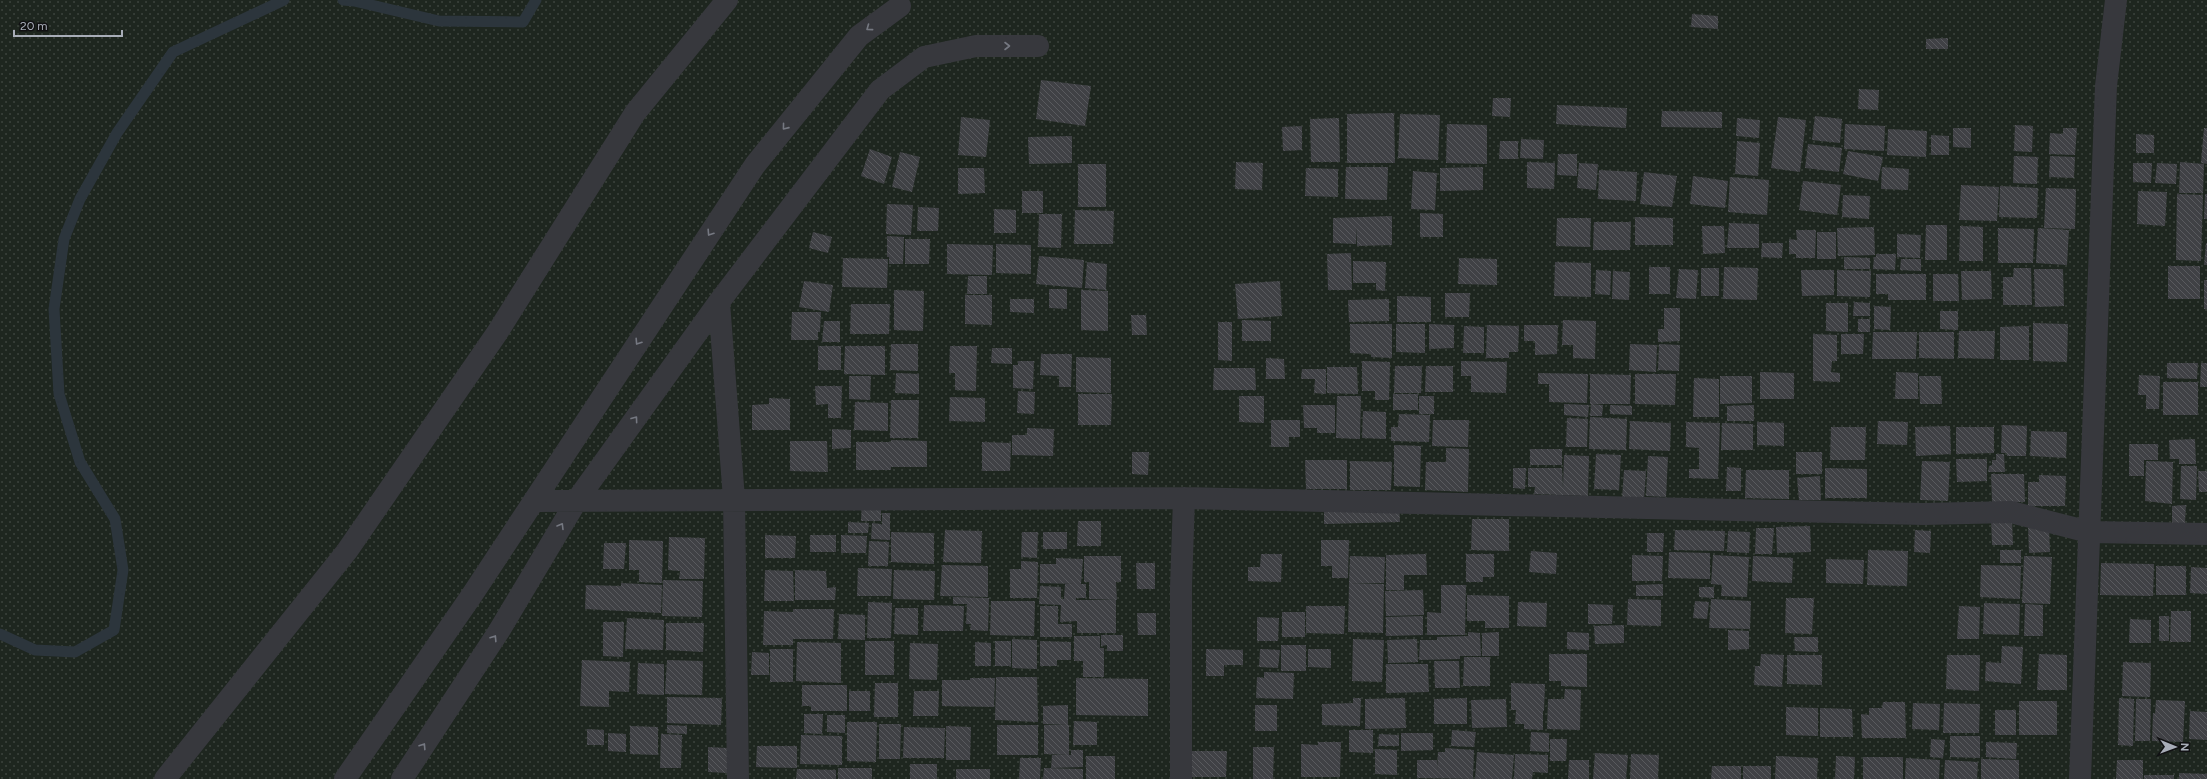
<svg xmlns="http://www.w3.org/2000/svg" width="2207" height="779" font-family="Figtree,sans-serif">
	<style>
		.grass { fill: url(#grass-dots) }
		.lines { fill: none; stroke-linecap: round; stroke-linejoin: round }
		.stream { stroke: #2c353c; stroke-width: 11 }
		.building { fill: url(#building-back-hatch) }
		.minor { stroke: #37383d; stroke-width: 22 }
		.oneway { stroke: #757881 }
	</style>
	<defs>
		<pattern id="grass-dots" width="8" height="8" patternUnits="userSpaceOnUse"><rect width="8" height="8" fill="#1e261f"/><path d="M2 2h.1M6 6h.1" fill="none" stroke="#3c433d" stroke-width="1.8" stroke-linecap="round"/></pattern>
		<pattern id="building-back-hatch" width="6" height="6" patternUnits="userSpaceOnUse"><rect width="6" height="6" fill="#404145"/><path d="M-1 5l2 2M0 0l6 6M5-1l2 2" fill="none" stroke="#595a5e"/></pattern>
	</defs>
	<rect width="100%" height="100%" fill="#161618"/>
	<path class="grass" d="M0,0H2207V779H0Z"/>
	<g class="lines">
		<path class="stream" d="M343,0L354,1L439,21L523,22L536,0
			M0,634L35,650L75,652L114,630L123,570L115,519L80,462L59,394L54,309L64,239L80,199L117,133L173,52L284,0"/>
	</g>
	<path class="building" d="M1692,14L1718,16V29L1691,27Z
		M1948,38V49H1926V39Z
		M1041,80L1091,86L1085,126L1036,119Z
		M1859,89L1879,90L1878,110L1858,109Z
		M1493,98H1511L1510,117L1492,116Z
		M1557,105L1627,108L1626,128L1556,124Z
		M1662,111L1722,112V128L1661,127Z
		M1394,113L1395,163H1347V114Z
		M1400,114L1440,115L1438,160L1398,158Z
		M1815,116L1842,119L1840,143L1812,140Z
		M961,117L990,120L986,157L958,155Z
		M1778,117L1806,120L1800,172L1771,168Z
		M1339,118L1340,162H1311L1310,119Z
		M1737,118L1760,120L1759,138L1736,136Z
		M1447,124L1487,125V164L1446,163Z
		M1845,124L1885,126L1884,151L1844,149Z
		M2015,125L2033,126L2032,152L2014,151Z
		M1302,126V150L1283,151L1282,127Z
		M1953,128H1971V148L1953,147Z
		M2063,128H2077L2075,155L2049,154L2050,133L2063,134Z
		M2204,128H2207V164L2201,163Z
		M1888,129L1927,131L1926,157L1887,155Z
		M2136,134L2154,135V153H2136Z
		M1931,135L1949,136V155H1931Z
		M1072,136V163L1029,164L1028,137Z
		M1521,139L1544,140L1543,159L1520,158Z
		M1500,141H1518V159H1499Z
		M1737,141L1760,143L1758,176L1735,174Z
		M1808,144L1842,148L1839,172L1805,168Z
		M870,149L892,157L884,184L861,176Z
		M1848,151L1883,157L1878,181L1843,174Z
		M900,152L920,157L912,192L892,187Z
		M1558,154H1577V176L1557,175Z
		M2014,156L2038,157L2037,184L2013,183Z
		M2050,156L2075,157L2074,178L2049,177Z
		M1236,162L1263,163L1262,190L1235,189Z
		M1527,162L1555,163L1554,189L1527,188Z
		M2180,162L2204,164L2203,193H2179Z
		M1579,163L1598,164L1596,190L1577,188Z
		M2133,163H2152L2151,183L2133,182Z
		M2157,163L2177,164L2176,184L2155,183Z
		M1078,164H1106V207H1078Z
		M1346,167H1388L1387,200L1345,199Z
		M1483,167V190L1440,191V168Z
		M1882,167L1909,169L1908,190L1881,189Z
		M958,168H984L985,193L958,194Z
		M1306,168L1338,169V197L1305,196Z
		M1599,170L1637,172L1636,201L1598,199Z
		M1413,171L1437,173L1435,210L1411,209Z
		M1644,172L1677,176L1672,207L1640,204Z
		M1693,176L1728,181L1725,208L1690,204Z
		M1730,177L1769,180L1767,215L1728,212Z
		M1803,181L1841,185L1837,215L1799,210Z
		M1961,185L1999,187L1997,221L1959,220Z
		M2000,186L2038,188L2037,218L1999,217Z
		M2046,188L2076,189L2075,229L2044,228Z
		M1022,191H1043V213H1022Z
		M2138,191L2167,192L2165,226L2137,224Z
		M2177,194L2203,195L2201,261L2176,260Z
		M2205,194H2207V219H2204Z
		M1843,195L1870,196L1869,219L1842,217Z
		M887,204L913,205L911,235L886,234Z
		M918,207L939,208L938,231H917Z
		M994,209L1016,210V233H994Z
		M1075,210L1114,211L1113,244H1074Z
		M1420,213L1443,214V237H1420Z
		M1039,214H1062L1061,248L1038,247Z
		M1392,216V245L1357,246V227L1356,244L1333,243V218Z
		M1635,217L1673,218V245H1635Z
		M1557,218H1591L1590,247L1556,246Z
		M1594,222H1631L1630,250H1593Z
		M1729,223L1759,224V248H1727Z
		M1926,225H1947V260H1925Z
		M1702,226H1724L1725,253L1703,254Z
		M1960,226L1983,227V261H1959Z
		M1874,227L1875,255L1838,256L1837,228Z
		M1998,228L2034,229L2033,263H1998Z
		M2038,228L2069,230L2067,265L2036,263Z
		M1796,230H1816L1815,258H1796V254H1789V239L1797,240Z
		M813,232L832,237L828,253L809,248Z
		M1817,232H1836V259H1817Z
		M1897,234L1921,235L1920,258L1897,257Z
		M887,236L904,237L903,264H889V257H887Z
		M905,239H930L929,264H905Z
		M1762,243H1783L1782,258L1761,257Z
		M2206,243H2207V265H2204Z
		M947,244L993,245L992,275L947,274Z
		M996,244L1031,245V274L996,273Z
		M1351,253L1352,290H1328L1327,254Z
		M1876,254H1896L1895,270L1873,269L1874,257H1876Z
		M1039,256L1084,260L1082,288L1036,284Z
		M1844,257L1870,258V269H1844Z
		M843,258L888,259L887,288L842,287Z
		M1459,258L1497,259V285L1458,284Z
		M1901,259H1921V271L1900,270Z
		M1353,261L1386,262L1385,291L1376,290V283H1353Z
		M1087,262L1107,264L1106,290L1085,288Z
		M1555,262L1591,263V297L1554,296Z
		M2168,266H2200V299H2168Z
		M1649,267H1670V294H1649Z
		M1724,267L1758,268L1757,300L1723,299Z
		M1701,268H1719V296H1701Z
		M2014,268H2031L2032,305H2003V277H2013Z
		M1679,269L1698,270L1696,299L1676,298Z
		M2034,269H2063L2064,306L2035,307Z
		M1596,270L1611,271L1610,295L1595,294Z
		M1801,270H1834V295L1802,296Z
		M1837,270L1871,271L1870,297L1837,296Z
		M1613,271L1630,272L1629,300L1612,299Z
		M1961,271H1991L1992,299L1962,300Z
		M1876,274H1926V300H1888V294H1876Z
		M1933,274H1958L1959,301H1933Z
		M968,276H987V294H967Z
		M2204,280H2207V309H2204Z
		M804,281L833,285L829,312L799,307Z
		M1280,281L1282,316L1238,319L1235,284Z
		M1049,289H1067V309L1049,308Z
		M894,290L924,291L923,331L894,330Z
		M1081,290L1108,291V331L1081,330Z
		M1445,293H1470L1469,317H1445Z
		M965,295H992V325L965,324Z
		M1397,296L1431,297V322H1397Z
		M1010,299H1034V313L1010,312Z
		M1389,299V321L1349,322L1348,300Z
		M1854,302L1870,303V316H1853Z
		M1826,303H1848V332L1826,331Z
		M851,304H890L889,334H850Z
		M1874,306L1891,307L1890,330L1874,329Z
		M1664,308H1680V341L1658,342V329H1664Z
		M1940,311H1958V330L1940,329Z
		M792,312H821L820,332H818V340H791Z
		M1131,315H1146L1147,335H1132Z
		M1858,319H1870V332H1858Z
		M1242,320L1271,321V341H1242Z
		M1563,320L1596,321L1595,359L1573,358V345H1562Z
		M824,321H840V342H822Z
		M1218,322H1232V361L1218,360Z
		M2033,323L2068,324L2067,362L2033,361Z
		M1350,324H1392V358L1371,357V354L1350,353Z
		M1396,324H1425V353L1396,352Z
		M1429,324L1454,325V348L1429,349Z
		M1487,325L1519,326L1518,352H1509V358H1486Z
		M1524,325H1558L1557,354L1535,355V341H1524Z
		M1464,326L1484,327V353H1463Z
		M2029,326V360H2000V327Z
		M1959,331H1995L1994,359L1958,358Z
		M1873,332H1917L1916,359H1872Z
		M1919,332H1954V359L1919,358Z
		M1813,334L1837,335V361H1832L1831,372L1840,373V382L1813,381Z
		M1841,334H1864L1863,354H1841Z
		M891,344H918V371L890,370Z
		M1630,344L1657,345L1656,372L1629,370Z
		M1659,344L1680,345L1679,371L1658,370Z
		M818,346H841V370H818Z
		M845,346H885V375L844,374Z
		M950,346H977L976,391L955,390V373H949Z
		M992,348H1012V364L991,363Z
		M1041,354H1072L1071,387H1059V376L1040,375Z
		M1076,357L1111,358V393L1076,392Z
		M1266,358L1284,359L1285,379H1266Z
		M1018,361H1034L1033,389L1013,388V365H1018Z
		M1362,361L1390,362L1389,400H1375V391H1362Z
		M1461,361L1507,362L1506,393L1471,392V376H1461Z
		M2167,363H2198L2197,379L2167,378Z
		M2201,363H2207V387H2200Z
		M1395,366H1422L1421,393H1394Z
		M1426,366H1453V392H1425Z
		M1327,367H1357L1358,394L1327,393Z
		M1214,368H1255L1256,390H1213Z
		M1302,369H1326V394L1314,393L1315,379H1301Z
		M1760,372L1794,373V399H1760Z
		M1896,372L1918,373V399H1895Z
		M896,373L919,374V394L895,393Z
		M1538,373L1588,374L1587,403L1549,402V384H1538Z
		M1590,374L1631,375L1630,404H1590Z
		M1635,374H1676L1675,405L1635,404Z
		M2139,375L2160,376L2159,409H2146V395H2138Z
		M849,376H871L870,400L849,399Z
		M1720,376H1752V403L1720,404Z
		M1919,376H1941L1942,404H1920Z
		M1694,378L1719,379V417H1693Z
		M2163,382H2198V415H2163Z
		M815,386H842L841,418H828V404L816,405Z
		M1018,391L1035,392L1034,414L1017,413Z
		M1078,394H1112L1111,425H1078Z
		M1393,394H1418V410H1393Z
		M1239,396H1264V423L1239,422Z
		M1337,396H1361L1360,439L1336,438Z
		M1419,396H1434V414H1419Z
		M950,397L985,398V422L949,421Z
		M769,398L790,399V430H752V405L769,404Z
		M891,400H919L918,438H890Z
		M855,402L888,403V431L854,430Z
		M1564,404L1589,405L1588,417L1564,415Z
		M1591,404L1603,405L1602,416H1590Z
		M1303,405H1335V433H1317V428H1304Z
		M1610,405L1632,406V415L1610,414Z
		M1754,405V421H1727V406Z
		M1363,411L1386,412V439L1362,438Z
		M1399,414L1430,415L1429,442L1391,441V427H1398Z
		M1590,417L1627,419L1626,450L1589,449Z
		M1567,418L1588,419L1587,447H1566Z
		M1271,420H1300V437H1289V447H1271Z
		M1433,420H1469L1468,447L1432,446Z
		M1630,421L1671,423L1670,451L1629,449Z
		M1878,421L1908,422L1907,445L1877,444Z
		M1686,422L1720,423L1718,479L1689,478V469H1699V448L1686,447Z
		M1757,422L1784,423V446L1757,445Z
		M1722,423L1753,424V450H1721Z
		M2002,425L2027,426L2026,456H2007V453H2001Z
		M1950,426L1951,454L1916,456L1915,427Z
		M1831,427H1866L1865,460H1830Z
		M1956,427H1994V453L1956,454Z
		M1027,428L1054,429L1053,456L1012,455V435H1027Z
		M832,429L851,430V448L832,449Z
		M2031,431L2067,432L2066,458L2030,456Z
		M2195,439L2196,464H2179V459H2170L2169,440Z
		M891,440L927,441V467H891V470H856V442H891Z
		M790,441H827L828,472L790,471Z
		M982,442L1011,443L1010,471H982Z
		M2129,444H2158V460H2144V476H2129Z
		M1394,445L1421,446L1420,487L1394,486Z
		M1446,448L1469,449L1468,492L1425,490L1426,462H1446Z
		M1530,449H1562V465H1530Z
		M1132,452H1149L1148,475L1132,474Z
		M1796,452H1822V474H1796Z
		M1596,454L1621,455L1619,490L1594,489Z
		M1996,454H2004L2005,472H1988L1989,466L1992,465V460H1996Z
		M1564,455L1589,456L1588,496L1534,494L1535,487H1528V468H1562L1563,488Z
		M1648,456L1668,457L1666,497L1646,496Z
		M1956,459H1987V481L1957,482Z
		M1305,460H1347V489H1306Z
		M1350,461L1392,462L1391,490H1350Z
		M1922,461L1950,462L1948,501L1920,500Z
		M2146,461L2173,462L2172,504L2145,501Z
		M2181,466H2197L2196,500L2180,499Z
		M1727,467L1741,468V491H1726Z
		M1513,468H1526L1525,489L1513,488Z
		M1825,468L1867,469V498H1825Z
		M1624,470L1646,471L1644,500L1622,499Z
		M1746,470H1789V499L1745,498Z
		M2198,471H2207V492H2199Z
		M1991,474H2024L2025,502H1992Z
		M2039,475L2066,476L2065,506H2028V482H2039Z
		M1820,476L1821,500H1799L1797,478Z
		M862,499H881V521H861Z
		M1399,502L1400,522L1324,524V504Z
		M2186,505L2185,523H2172V506Z
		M882,513H890V540L871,539L872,523L881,524L882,525Z
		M1472,519H1509V551L1471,550Z
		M1991,519H2012L2013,545H1992Z
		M1078,521H1101V546H1077Z
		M848,522L869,523L868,533H848Z
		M1810,526L1811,552L1777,553L1776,527Z
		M2028,526H2049L2050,552L2029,553Z
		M1756,528H1774L1772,554H1755Z
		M945,530L982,531L981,563L943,562Z
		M1675,530L1725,531L1724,551L1674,550Z
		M1915,530L1931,531L1930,553L1914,552Z
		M1728,531L1750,532L1749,553L1727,552Z
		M891,532L934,533V564L891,562Z
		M1022,532H1038L1037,558L1021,557Z
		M1043,532H1067V549H1043Z
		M1647,533H1664L1663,552H1647Z
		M765,535L796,536L795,558H765Z
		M810,535H836V552H810Z
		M841,535L867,536L866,553H841Z
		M669,537L705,538L704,579H679L680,571L668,570Z
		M629,540L663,541L662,583L639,582V570H629Z
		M1321,540H1349L1348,578H1332V566H1321Z
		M869,541L889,542L888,566H868Z
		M604,543H626L624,569H603Z
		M1868,550L1908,551L1907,586L1867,585Z
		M2000,550H2021V563H2000Z
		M1531,551L1557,553L1556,574L1529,572Z
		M1669,552L1710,553V579L1668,578Z
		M1261,554H1282L1281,582L1248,581V567H1260Z
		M1426,554L1427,575H1404V590H1386V555Z
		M1466,554H1494V577H1483V582H1466Z
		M1632,555L1663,556L1662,581H1632Z
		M1713,555L1749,557L1747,597L1721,596L1722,585L1711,584Z
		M1084,556H1121V582H1116L1117,600L1089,599V582H1084Z
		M1350,556L1385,557L1384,583H1349Z
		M1753,556L1793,558L1792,583L1752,581Z
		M2024,556L2052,557L2050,604L2022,603Z
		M1056,558L1083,559L1081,584H1086V598H1076V600H1116V633H1077V621L1060,622L1061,605L1039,604L1040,586L1061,587V599H1064L1065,584H1075L1040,583V564H1056Z
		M1826,559L1864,560L1863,584L1826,583Z
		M1021,561L1038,562L1037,598H1010V569H1021Z
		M1136,563H1155V589H1137Z
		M2101,563L2154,564L2153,596L2100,595Z
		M942,565L988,566V597L940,596Z
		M1981,565L2021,566L2020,599L1980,597Z
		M2156,566H2186V595H2156Z
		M2191,567L2207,568V594L2190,593Z
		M858,568L892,569L891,596H857Z
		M765,570L793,571L794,601H764Z
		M795,570L826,571L827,588L836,587L835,600H795Z
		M894,570L935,571L934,600L893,599Z
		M663,580L703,581L702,617L662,616Z
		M621,583L662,585L661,613L585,609L586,585L621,586Z
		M1349,583L1384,584L1383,633L1348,632Z
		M1663,584V596H1636V585Z
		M1441,585H1466L1465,635H1427V612L1441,613Z
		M1699,587H1714V598L1699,597Z
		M1423,590L1424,615L1386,616L1385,591Z
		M1467,595L1509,596V628H1485V621H1467Z
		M953,597L989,598L988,631L970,630L971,624H966L967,604H953Z
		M1786,598H1814L1812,634L1785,633Z
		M1628,599L1661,600V626L1627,625Z
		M1711,599L1751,601L1750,629L1709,628Z
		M991,601H1035L1034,636L990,635Z
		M1695,601L1709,602L1707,619L1693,618Z
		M868,602L892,603L891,638H867Z
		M1518,602L1547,603L1546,627L1517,626Z
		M1984,603L2020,604L2019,635L1983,634Z
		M1588,604L1613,605L1612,624H1588Z
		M2025,604L2043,605V636H2024Z
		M924,605L964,606L963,631H923Z
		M1040,606H1058V624H1072V637H1040Z
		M1306,606H1345L1344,634L1306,633Z
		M1959,606L1980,607L1979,639H1957Z
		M895,608H918V635L894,634Z
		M793,609H834L833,639H793V645H763L764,611L793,612V616Z
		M2171,611H2191V642H2170Z
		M1282,612H1305V637H1282Z
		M1137,613H1156V635H1138Z
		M839,614L865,615V640L838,639Z
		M1423,616V635L1386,636V617Z
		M2159,616H2169V641H2159Z
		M1257,617L1279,618L1278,641H1257Z
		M627,618L664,620L663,650L625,649Z
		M2130,619L2151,620V643H2129Z
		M603,622H624L623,657L603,656Z
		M666,623H704L703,652L666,650Z
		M1624,625V643L1595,644L1594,626Z
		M1728,630L1749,631V649L1728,650Z
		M1468,632L1480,633L1481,656H1460V659L1419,660L1420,640H1437V637L1468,636Z
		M1499,632V656H1482V633Z
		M1567,632L1589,633V650L1567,649Z
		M1101,635H1123V651H1107V645L1101,646Z
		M1074,636H1100V648H1104V677H1083V661H1074Z
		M1794,637H1818V652L1795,651Z
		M1012,639L1037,640V669L1012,668Z
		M1353,639L1384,640L1382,682L1352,681Z
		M1417,639L1418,662L1388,663L1387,640Z
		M865,641H894V675H865Z
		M995,641H1011V666H995Z
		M1040,641L1071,642V660H1057V666H1040Z
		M797,642L841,643V683L796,681Z
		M975,642L991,643V666H975Z
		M910,643L938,644L937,680L909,679Z
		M1281,645H1306V671H1281Z
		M2002,646L2023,647L2021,684L1985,681L1986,662L2001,663Z
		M770,649H793V682H770Z
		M1206,649L1243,650V665H1224V676H1206Z
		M1260,649L1280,650L1278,668L1259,667Z
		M1308,649H1331V668L1308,667Z
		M752,652L769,653V675H751Z
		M1549,654H1587V687L1561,686V681H1549Z
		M1761,654L1784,655L1782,687L1754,685L1755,666H1760Z
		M2039,654L2067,655V690H2037Z
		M1787,655H1822V685L1787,684Z
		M1947,655H1980L1979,691L1946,689Z
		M1464,657H1490V686H1463Z
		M582,660L630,662L629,692L609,691V707L580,706Z
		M667,660L703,661L702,695L665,694Z
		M1434,661H1459L1460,688H1435Z
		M2123,662L2151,663L2150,697L2122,696Z
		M638,663L664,664V695L637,694Z
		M1386,664H1428L1429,692L1386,693Z
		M1264,672L1294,673L1293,699L1256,698L1257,677L1264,678Z
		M996,677H1037L1038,722L995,720Z
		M970,678H995L994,707L942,706V680H970Z
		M1076,678L1148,679V716L1076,715Z
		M875,683H898V717H874Z
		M1511,683L1545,684L1544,711L1533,710L1543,711V730L1524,729V724H1515L1516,710H1511Z
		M802,685H847V711H811V706H802Z
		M1565,689L1581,690L1580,730L1547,729L1548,699H1564Z
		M849,691H870V711H849Z
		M914,691H939L938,716H913Z
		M667,697L722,698L721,725L667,723Z
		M1353,698H1361L1360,726L1322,725V704L1353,703Z
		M1405,698L1406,728L1365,729V699Z
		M1467,698V724H1434V699Z
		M2119,698L2134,699L2133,746L2118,745Z
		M1506,699L1507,727L1472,728L1471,700Z
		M2136,699H2151L2150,741H2135Z
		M2156,700L2185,701L2183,742L2152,741L2153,713L2155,714Z
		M2019,701H2057V735H2019Z
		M1883,702H1905L1906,738H1862L1861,714L1869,715V708H1882Z
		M1913,703L1940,704L1939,730L1912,729Z
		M1944,703L1980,704L1979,733H1943Z
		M1068,705V725L1043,724V706Z
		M1255,705H1277V731H1255Z
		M1786,707L1818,708V736L1786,735Z
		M1820,708L1852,709L1853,737H1820Z
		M1995,710H2016V735H1995Z
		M2190,711L2207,712V740L2189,739Z
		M804,714H823L822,734L804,733Z
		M827,715H845V733L827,732Z
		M1074,721L1097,722V745H1073Z
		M847,722H877L876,762L847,761Z
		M879,724H901L900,759H879Z
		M667,725L687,726V734L667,733Z
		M997,725H1038V755H997Z
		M1044,725H1069V755L1044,754Z
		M630,726L658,727V755L630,754Z
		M946,726L971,727L970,760H946Z
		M904,727L945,728L944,758H903Z
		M587,729L604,730V745H587Z
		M1349,730H1373V753L1349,752Z
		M1452,730L1476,732L1474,747L1451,746Z
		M1531,732L1549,733V752L1530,751Z
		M608,733L626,734V752L608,751Z
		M1401,733H1433V750L1401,751Z
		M661,734L682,735L681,768H660Z
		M1379,734L1399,735V746H1378Z
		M801,735L842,736V765L800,764Z
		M1950,736H1980V758L1950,757Z
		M1550,739H1567L1566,761H1550Z
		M1931,739L1945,740L1943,758L1930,757Z
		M1318,742H1341L1340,777H1301V744L1318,745Z
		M1986,742L2017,743L2016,759L1986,757Z
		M757,746H797V768L756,767Z
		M708,747L728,748L727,773L708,772Z
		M1253,747H1274L1273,779H1253Z
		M1445,748L1474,750L1473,779L1417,778V760H1437V770L1438,752H1445Z
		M1375,749L1397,750V775L1375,774Z
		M1071,750H1083V767L1051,768L1052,755H1071Z
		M1192,751H1227L1226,777H1192Z
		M1477,752L1514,755L1512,779H1475Z
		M1595,753L1628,755L1626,779H1593Z
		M1515,754L1548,755V773L1533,772L1532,779H1514Z
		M1631,754L1659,755L1658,779H1630Z
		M1086,756H1115V779H1086Z
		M1776,756L1818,758L1817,779H1775Z
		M1836,756L1855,757L1854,779H1835Z
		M1863,757H1903V779H1863Z
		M1020,758H1041L1040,779H1019Z
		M1906,758L1940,760L1939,779H1905Z
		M1981,759L2019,760V779H1981Z
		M1569,760H1589V779H1568Z
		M1945,760L1978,762L1977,779H1944Z
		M2117,760H2143V779H2116Z
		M910,764H937V779H910Z
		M1712,766H1741V779H1711Z
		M1743,766H1771V779H1743Z
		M838,768H872V779H838Z
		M1044,768L1083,769V779H1043Z
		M797,769L836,770V779H796Z
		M956,769H990V779H956Z
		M2179,773L2207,774V779H2179Z
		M2144,775H2174V779H2144Z"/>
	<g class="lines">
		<path class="minor" d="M719,302L734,499L738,779
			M534,501L1184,498L1924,514L2011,512L2089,532L2207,534
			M165,779L347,551L497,333L635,113L727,0
			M345,779L472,595L755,165L859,36L900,6
			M402,779L499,631L577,500L719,302L880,90L924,57L976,46H1038
			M1181,779V587L1184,498
			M2080,779L2106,86L2116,0"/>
	</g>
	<defs><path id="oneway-chevron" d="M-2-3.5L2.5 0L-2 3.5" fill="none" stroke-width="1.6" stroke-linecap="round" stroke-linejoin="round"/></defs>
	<g class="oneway">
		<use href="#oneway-chevron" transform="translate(869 28) rotate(144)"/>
		<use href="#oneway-chevron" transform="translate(1007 46)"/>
		<use href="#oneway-chevron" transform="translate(785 127) rotate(129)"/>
		<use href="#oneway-chevron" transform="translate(710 233) rotate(123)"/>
		<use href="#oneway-chevron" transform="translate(638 342) rotate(123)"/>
		<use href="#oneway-chevron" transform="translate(635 419) rotate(-54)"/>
		<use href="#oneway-chevron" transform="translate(561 526) rotate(-59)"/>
		<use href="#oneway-chevron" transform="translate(494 638) rotate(-57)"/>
		<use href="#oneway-chevron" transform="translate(423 746) rotate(-57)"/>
	</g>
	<g transform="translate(2175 747) rotate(91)" stroke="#111113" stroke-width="3" paint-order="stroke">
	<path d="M0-3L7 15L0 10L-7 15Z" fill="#a8adb8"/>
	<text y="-6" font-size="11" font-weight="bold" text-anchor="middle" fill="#a8adb8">N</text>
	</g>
	<path d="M14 30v6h108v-6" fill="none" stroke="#a8adb8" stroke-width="2"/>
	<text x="20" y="30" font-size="12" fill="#a8adb8" stroke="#111113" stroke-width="3" paint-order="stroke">20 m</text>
</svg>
